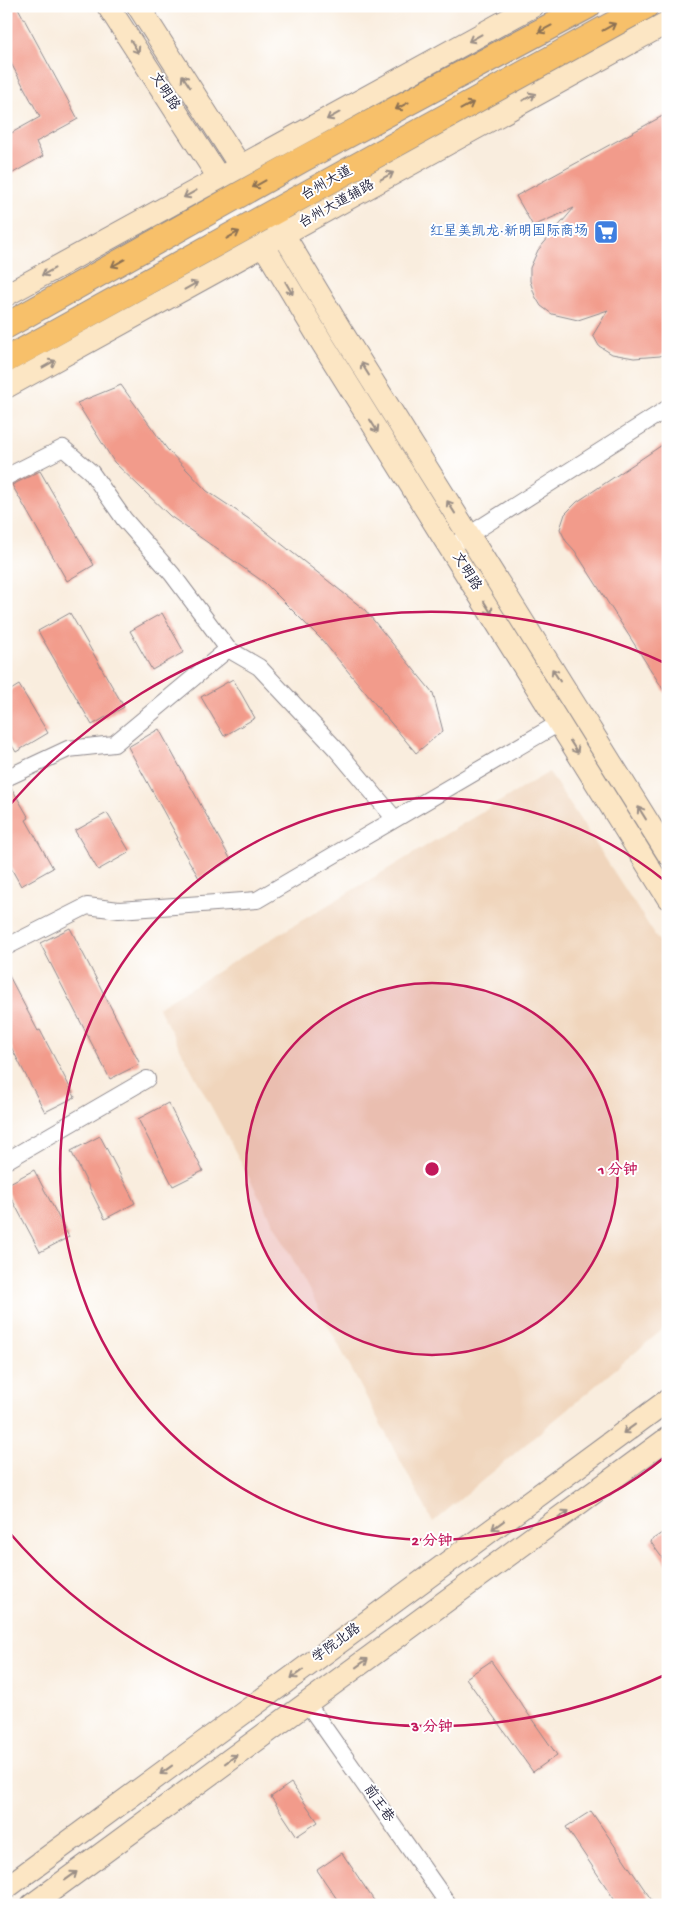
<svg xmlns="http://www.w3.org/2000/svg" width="674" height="1911" font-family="'Gochi Hand','LXGW WenKai TC',sans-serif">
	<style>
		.built { fill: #f0d5bc }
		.building { fill: #f29b8b }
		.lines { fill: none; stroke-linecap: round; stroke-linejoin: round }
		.minor-casing { stroke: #8e888c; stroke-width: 18 }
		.secondary-casing { stroke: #8e888c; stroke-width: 24 }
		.primary-casing { stroke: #8e888c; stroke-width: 27 }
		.minor { stroke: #fff; stroke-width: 16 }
		.secondary { stroke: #fce6c4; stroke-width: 22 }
		.primary { stroke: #f7c06b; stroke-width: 25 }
		.oneway { stroke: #8c7153 }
		.oneway2 { stroke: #9a8e86 }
		.ring { fill: none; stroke: #c2185b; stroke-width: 2.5 }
		.labels { text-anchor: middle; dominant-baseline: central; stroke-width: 4; stroke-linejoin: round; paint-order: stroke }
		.street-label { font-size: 14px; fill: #22223b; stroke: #fff }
		.shop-label { font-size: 14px; fill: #366cbe; stroke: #fff; text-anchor: end }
		.centre { fill: #c2185b; stroke: #fff; stroke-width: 2.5 }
		.ring-label { font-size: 15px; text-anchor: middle; font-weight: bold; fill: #c2185b; stroke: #fff; stroke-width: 4; stroke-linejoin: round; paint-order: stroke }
	</style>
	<rect width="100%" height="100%" fill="#fff"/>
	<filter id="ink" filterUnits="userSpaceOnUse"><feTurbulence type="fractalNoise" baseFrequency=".02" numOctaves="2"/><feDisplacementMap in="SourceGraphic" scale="10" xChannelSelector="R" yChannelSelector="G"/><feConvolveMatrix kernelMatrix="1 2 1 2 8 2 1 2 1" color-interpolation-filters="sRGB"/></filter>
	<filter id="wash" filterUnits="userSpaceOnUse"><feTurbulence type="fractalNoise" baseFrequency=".0096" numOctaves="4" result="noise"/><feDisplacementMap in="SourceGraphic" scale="20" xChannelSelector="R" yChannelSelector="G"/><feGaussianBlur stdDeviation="1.12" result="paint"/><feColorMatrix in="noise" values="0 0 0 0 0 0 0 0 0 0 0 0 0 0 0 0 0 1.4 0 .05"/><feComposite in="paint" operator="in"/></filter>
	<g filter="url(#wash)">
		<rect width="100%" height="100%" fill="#f9edde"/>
		<path class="built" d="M549,772L668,955V1325L433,1522L158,1007Z"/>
		<g id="blocks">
			<path class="building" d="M6,6H17L78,119L36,142L43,156L6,177V136L40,117L6,54Z
				M668,113V352L660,356L634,358L612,354L599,346L593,335L608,310L578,320L552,314L541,306L535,296L530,281V268L538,250L574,208L533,226L516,196Z
				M121,385L167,449L207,491L255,523L365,610L433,693L443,731L416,753L321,639L265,583L170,516L114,462L77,403Z
				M668,441V697L575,551L566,541L560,529L565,514L577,502Z
				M40,471L94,565L67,581L12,485Z
				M70,613L124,707L92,725L38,631Z
				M162,613L184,652L152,670L130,631Z
				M233,679L255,718L224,736L201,697Z
				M19,685L48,733L16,752L6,736V693Z
				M159,729L231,860L199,878L176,839L178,838L128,747Z
				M11,787L29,818L26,820L53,868L21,886L6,859V788Z
				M107,813L130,852L98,870L75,831Z
				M70,928L140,1064L110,1079L40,943Z
				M6,970L38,1031L40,1030L75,1097L45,1112L10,1045L6,1047Z
				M168,1103L203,1171L173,1186L138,1119Z
				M100,1136L135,1203L105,1219L71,1151Z
				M34,1170L69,1237L40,1252L6,1188V1185Z
				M668,1529V1566L650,1541Z
				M491,1661L557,1755L533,1772L466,1678Z
				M291,1783L318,1822L297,1836L271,1797Z
				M591,1811L655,1905H618L566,1827Z
				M342,1853L377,1905H341L317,1870Z"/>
		</g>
	</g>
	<g filter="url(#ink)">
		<use href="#blocks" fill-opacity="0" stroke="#8e888c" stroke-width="1"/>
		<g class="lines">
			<defs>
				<path id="minor" d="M6,477L63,448L91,472L124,519L172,574L228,649L259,667L336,749L395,819
					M461,540L668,408
					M6,778L68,749L114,744L228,649
					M6,947L87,906L119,910L257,900L559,723
					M6,1161L147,1079
					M307,1703L449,1905"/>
				<path id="secondary" d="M108,6L219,178
					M138,6L240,166
					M276,222L340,329L668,854
					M264,246L321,341L668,898
					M6,295L533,6
					M6,387C227,266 446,143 668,22
					M6,1888L668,1400
					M32,1905L668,1438"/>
				<path id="primary" d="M6,326L303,159L588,6
					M6,360L646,6"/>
			</defs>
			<use href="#minor" class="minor-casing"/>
			<use href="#secondary" class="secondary-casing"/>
			<use href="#primary" class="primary-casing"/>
			<use href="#minor" class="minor"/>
			<use href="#secondary" class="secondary"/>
			<use href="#primary" class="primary"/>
		</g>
		<defs><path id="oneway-shaft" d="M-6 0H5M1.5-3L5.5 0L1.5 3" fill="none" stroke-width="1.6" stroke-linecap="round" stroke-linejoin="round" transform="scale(1.25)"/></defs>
		<g class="oneway">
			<use href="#oneway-shaft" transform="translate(609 27) rotate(-29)"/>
			<use href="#oneway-shaft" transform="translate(545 29) rotate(152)"/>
			<use href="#oneway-shaft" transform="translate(402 106) rotate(152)"/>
			<use href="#oneway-shaft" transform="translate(467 106) rotate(-29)"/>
			<use href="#oneway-shaft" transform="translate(259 184) rotate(151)"/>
			<use href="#oneway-shaft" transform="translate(233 235) rotate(-29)"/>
			<use href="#oneway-shaft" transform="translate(118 263) rotate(151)"/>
		</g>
		<g class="oneway2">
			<use href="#oneway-shaft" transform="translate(475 38) rotate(151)"/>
			<use href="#oneway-shaft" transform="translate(135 47) rotate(57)"/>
			<use href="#oneway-shaft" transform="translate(186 81) rotate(-123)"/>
			<use href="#oneway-shaft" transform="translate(529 97) rotate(-28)"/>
			<use href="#oneway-shaft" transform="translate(333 116) rotate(151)"/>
			<use href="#oneway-shaft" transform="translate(387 176) rotate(-29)"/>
			<use href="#oneway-shaft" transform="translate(190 194) rotate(151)"/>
			<use href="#oneway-shaft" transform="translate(48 272) rotate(151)"/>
			<use href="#oneway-shaft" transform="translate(191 286) rotate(-29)"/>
			<use href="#oneway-shaft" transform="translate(289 288) rotate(60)"/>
			<use href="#oneway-shaft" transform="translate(49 364) rotate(-29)"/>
			<use href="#oneway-shaft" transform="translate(365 369) rotate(-122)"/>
			<use href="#oneway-shaft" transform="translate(374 426) rotate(58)"/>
			<use href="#oneway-shaft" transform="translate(451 507) rotate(-122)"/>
			<use href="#oneway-shaft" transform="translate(488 608) rotate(58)"/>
			<use href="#oneway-shaft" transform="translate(556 675) rotate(-122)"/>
			<use href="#oneway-shaft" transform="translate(574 747) rotate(58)"/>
			<use href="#oneway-shaft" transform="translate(642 813) rotate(-122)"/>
			<use href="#oneway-shaft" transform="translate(629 1429) rotate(144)"/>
			<use href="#oneway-shaft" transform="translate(563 1515) rotate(-36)"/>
			<use href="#oneway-shaft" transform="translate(498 1525) rotate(144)"/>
			<use href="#oneway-shaft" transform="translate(362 1663) rotate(-36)"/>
			<use href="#oneway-shaft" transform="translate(297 1674) rotate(144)"/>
			<use href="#oneway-shaft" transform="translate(231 1759) rotate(-36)"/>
			<use href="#oneway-shaft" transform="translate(166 1770) rotate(144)"/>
			<use href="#oneway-shaft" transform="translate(71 1876) rotate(-36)"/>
		</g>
	</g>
	<circle cx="432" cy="1169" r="186" fill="#c2185b" fill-opacity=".12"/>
	<g class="ring">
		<circle cx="432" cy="1169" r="186"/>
		<path d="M665 1457A371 371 0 1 1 665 881"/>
		<path d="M667 1674A557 557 0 0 1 8 1531M8 807A557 557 0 0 1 667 664"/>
	</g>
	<defs>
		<symbol id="supermarket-square" viewBox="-11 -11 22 22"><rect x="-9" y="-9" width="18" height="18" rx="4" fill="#3f7fe0" stroke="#fff"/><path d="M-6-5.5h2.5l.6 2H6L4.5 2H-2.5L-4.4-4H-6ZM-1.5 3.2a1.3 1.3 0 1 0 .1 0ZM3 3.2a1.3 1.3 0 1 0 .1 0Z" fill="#fff"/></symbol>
	</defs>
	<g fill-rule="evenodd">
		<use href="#supermarket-square" x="592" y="218" width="28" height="28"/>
	</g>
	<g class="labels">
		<g class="street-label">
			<text transform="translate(164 92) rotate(57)">文明路</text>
			<text transform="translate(327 184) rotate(-29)">台州大道</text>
			<text transform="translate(337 205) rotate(-29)">台州大道辅路</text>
			<text transform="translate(466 572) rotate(58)">文明路</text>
			<text transform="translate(337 1644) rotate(-36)">学院北路</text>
			<text transform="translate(378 1804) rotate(55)">前王巷</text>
		</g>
		<g class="shop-label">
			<text x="588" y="232">红星美凯龙·新明国际商场</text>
		</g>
	</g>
	<circle cx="432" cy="1169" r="8" class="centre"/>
	<g class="ring-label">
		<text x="618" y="1174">1 分钟</text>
		<text x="432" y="1545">2 分钟</text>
		<text x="432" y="1731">3 分钟</text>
	</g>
	<rect width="674" height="1911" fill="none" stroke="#fff" stroke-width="25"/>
</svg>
